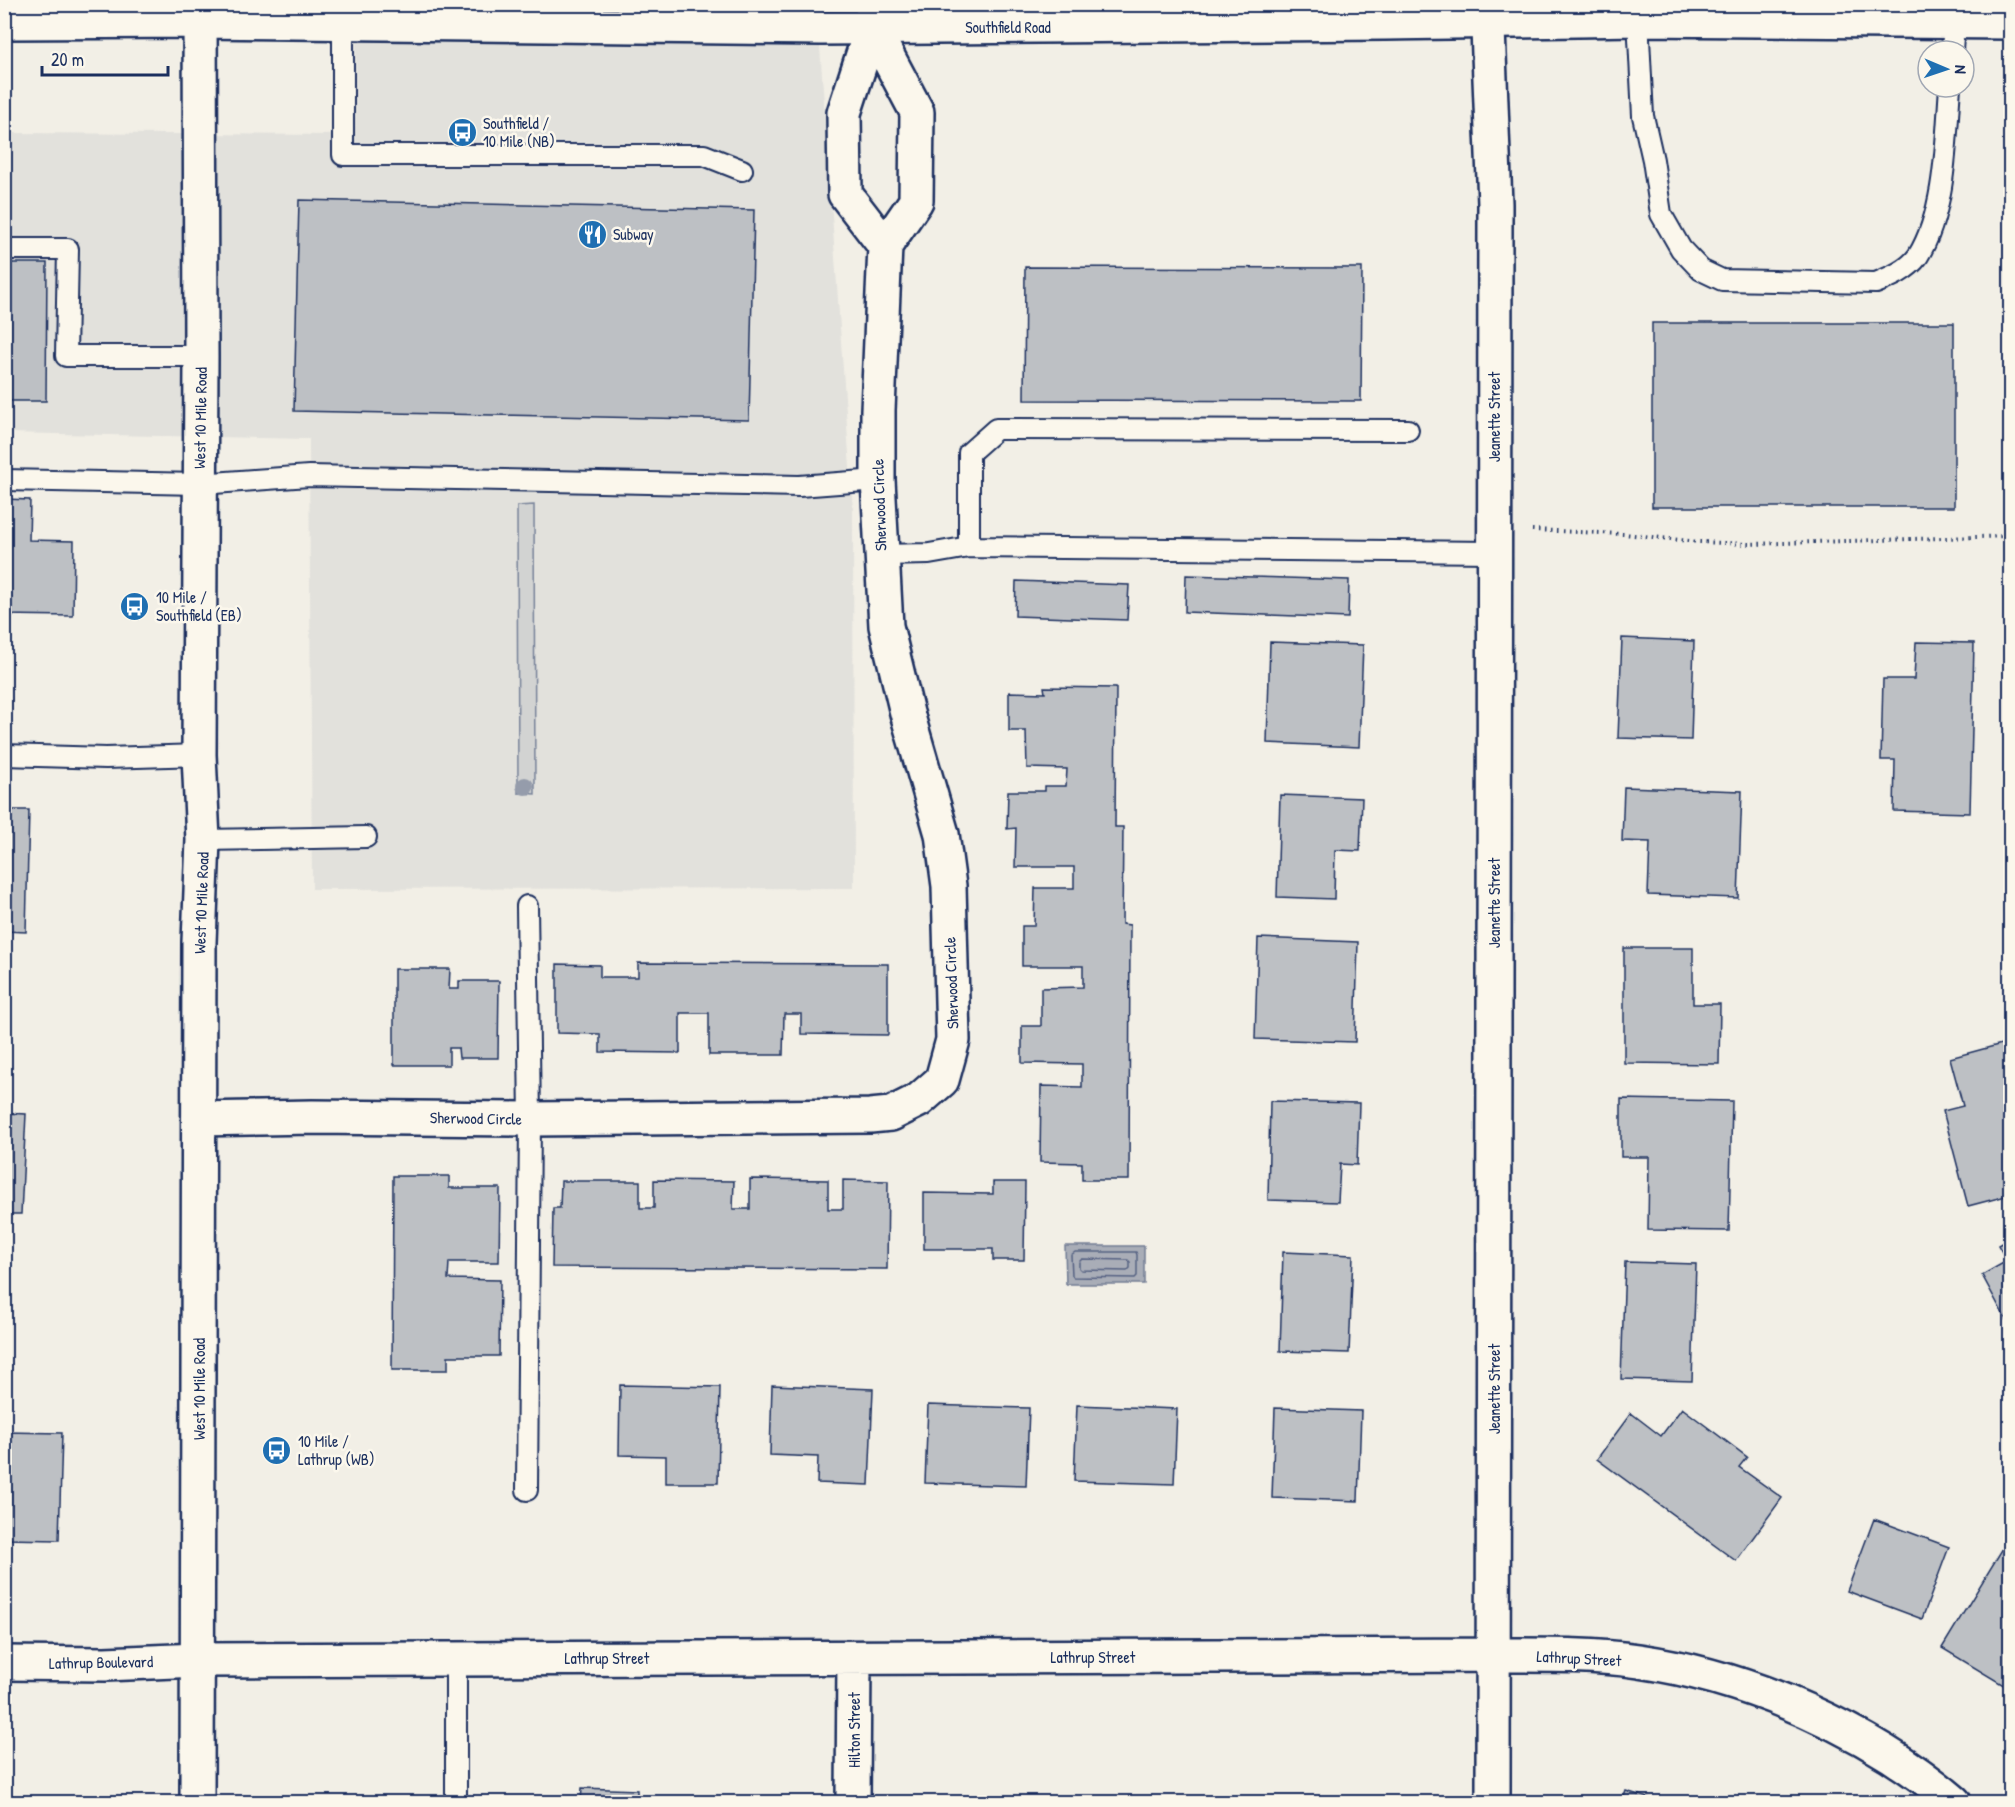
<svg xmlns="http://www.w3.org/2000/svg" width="2015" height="1807" font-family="'Patrick Hand',sans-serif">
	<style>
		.built { fill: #e2e1dc }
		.green { fill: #d2d3d2; stroke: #768198; stroke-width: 1.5 }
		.water { fill: #a9adb7; stroke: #707b93; stroke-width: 1.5 }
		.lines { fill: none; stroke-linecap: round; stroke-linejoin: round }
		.shore { stroke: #546182; stroke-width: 1.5 }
		.building { fill: #bdc0c4; stroke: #1b2f5e; stroke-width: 1.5 }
		.lane-casing { stroke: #1b2f5e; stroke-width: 24 }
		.street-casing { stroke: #1b2f5e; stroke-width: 38 }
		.secondary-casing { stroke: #1b2f5e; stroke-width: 38 }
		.path { stroke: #1b2f5e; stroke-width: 4; stroke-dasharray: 1.5 4.5; stroke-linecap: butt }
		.lane { stroke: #fbf7ec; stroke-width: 20 }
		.street { stroke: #fbf7ec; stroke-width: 33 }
		.secondary { stroke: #fbf7ec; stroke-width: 33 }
		.tree { fill: #959cab }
		.labels { text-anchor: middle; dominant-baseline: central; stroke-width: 5; stroke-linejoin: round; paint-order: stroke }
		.street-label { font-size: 16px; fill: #1b2f5e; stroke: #fbf7ec }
		.poi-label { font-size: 16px; fill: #1b2f5e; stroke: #fbf7ec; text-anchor: start }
	</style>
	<rect width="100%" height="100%" fill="#f2efe6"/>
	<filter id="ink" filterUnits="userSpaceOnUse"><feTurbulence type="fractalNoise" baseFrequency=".0167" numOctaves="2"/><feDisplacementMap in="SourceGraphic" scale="12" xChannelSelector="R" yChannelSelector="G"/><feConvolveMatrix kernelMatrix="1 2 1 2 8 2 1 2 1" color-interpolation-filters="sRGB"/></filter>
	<g filter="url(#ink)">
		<path class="built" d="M356,5H817L853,510L854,888L312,889L309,439L5,433V133L355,135Z"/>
		<path class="green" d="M534,505L535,794L518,793L517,506Z"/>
		<path class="water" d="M1065,1246H1144V1284H1066Z"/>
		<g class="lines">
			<path class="shore" d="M1075,1252H1136L1137,1255V1276L1135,1278L1073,1277L1072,1275L1071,1255Z
				M1082,1259L1128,1260L1130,1262V1268L1127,1271L1081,1270L1079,1268V1262Z"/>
		</g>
		<path class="building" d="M299,200L754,210L749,420L294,411Z
			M4,263H47L46,401H4Z
			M1025,267L1362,268L1361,401L1024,400Z
			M1652,323H1954V507H1652Z
			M4,499L30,500L29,540L74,541L73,616L4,615Z
			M1186,575L1349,580L1348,618L1185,612Z
			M1016,581L1129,585L1127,620L1015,616Z
			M1622,638L1694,641L1691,740L1618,738Z
			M1270,642L1363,645L1359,747L1267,743Z
			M1916,642L1974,643L1970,813L1894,811L1895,760H1881L1883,679H1914Z
			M1044,687L1116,688L1115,827H1123L1122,924L1130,925L1129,1180H1082V1163L1040,1162L1041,1086L1082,1087V1064L1022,1063V1026H1041V988L1083,987V966H1022V926H1034L1035,888H1074V867H1015L1016,828L1007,829L1008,791H1045V786H1066L1067,769L1027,768L1026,731H1009V692L1045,693Z
			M1624,787L1742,791L1738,898L1648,895L1650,842L1622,841Z
			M1280,795L1362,798L1360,851L1335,850L1334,899L1277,897Z
			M4,810H29L26,932L4,931Z
			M1258,938L1358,942L1355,1042L1255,1039Z
			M1624,948H1693V1004H1720L1719,1064L1624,1063Z
			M638,963L888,964V1035L801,1034V1014H784L783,1055H709V1013H680V1053L600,1052V1034L557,1033V964L600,965V977H638Z
			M394,969H450L449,989H459V981H499L498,1058H459L458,1048H449V1065H394Z
			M2009,1042L2010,1049V1195L1968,1206L1943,1111L1963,1106L1950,1058Z
			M1621,1099L1732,1101L1729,1231L1648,1230L1649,1157H1621Z
			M1270,1101L1359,1103L1357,1165L1340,1164L1338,1202L1268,1200Z
			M4,1113L26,1114L21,1214H4Z
			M393,1176H449V1188H500L499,1262H449L448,1279L500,1280L499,1356H448V1370H392Z
			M750,1179L828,1180V1209H843V1180L888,1181L887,1269L552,1267L553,1208H560L561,1181H640V1208H654V1180L734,1181L733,1209H750Z
			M993,1182H1025L1024,1260H993V1249H924V1193L993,1194Z
			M2010,1238V1327L1982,1275L2007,1261L1998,1245Z
			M1283,1252L1353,1255L1349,1353L1280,1351Z
			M1625,1262L1696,1264L1692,1381L1621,1379Z
			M620,1385L720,1387L718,1483H666V1456L619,1455Z
			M772,1385L873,1389L869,1485L817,1483L818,1457L770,1455Z
			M928,1405L1029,1408L1026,1486L925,1483Z
			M1077,1405L1177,1409L1174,1484L1074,1481Z
			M1275,1408L1361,1411L1358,1501L1272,1498Z
			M1682,1408L1747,1457L1739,1467L1782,1498L1736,1561L1597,1459L1631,1413L1661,1436Z
			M4,1432L62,1433L59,1540L4,1539Z
			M1874,1519L1949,1547L1922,1619L1847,1591Z
			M2006,1543L2010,1546V1689L1942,1648Z
			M582,1788L637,1790V1802H581Z
			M1626,1791L1661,1802H1622Z
			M999,1799L1056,1801V1802H999Z"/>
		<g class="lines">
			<defs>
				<path id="lane" d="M803,4L821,28
					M1638,19L1643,116L1653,160L1661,214L1681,249L1701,270L1722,280L1876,283C1891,277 1908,270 1918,256C1946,211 1946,138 1950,87
					M343,23V155H704L742,170
					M1952,51L1954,22
					M4,249H68L66,356H201
					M4,480L200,484L309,476L799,486L878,480
					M969,547V453L996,429L1408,430
					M881,555L929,554L969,547L1494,552
					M4,755L106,758L199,755
					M203,840L366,837
					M527,906L530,1119L527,1490
					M456,1802V1659"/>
				<path id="street" d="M1487,4L1495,204L1493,1802
					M872,15V27L844,113L845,194L885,246
					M199,1119L312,1117L530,1119L870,1116L891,1114L919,1100L942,1080L953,1040L949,886L942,834L907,713L886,626L878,480V410L885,246L916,201L917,112L872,27
					M4,1663L105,1664L198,1660L1494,1655C1542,1655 1591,1654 1639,1661C1749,1677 1870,1730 1954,1802
					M853,1802L854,1658"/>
				<path id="secondary" d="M4,22L200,21L821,28L1385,23L1638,19L2010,22
					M197,1802L199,942L203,840L199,755L201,356L200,4"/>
			</defs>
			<use href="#lane" class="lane-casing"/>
			<use href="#street" class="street-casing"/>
			<use href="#secondary" class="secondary-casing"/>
			<path class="path" d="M1532,530L1624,534L1699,542L1749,544L2010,536"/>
			<use href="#lane" class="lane"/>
			<use href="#street" class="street"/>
			<use href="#secondary" class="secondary"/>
		</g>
		<circle class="tree" cx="525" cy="786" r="9"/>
	</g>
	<defs>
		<symbol id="bus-disc" viewBox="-11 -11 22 22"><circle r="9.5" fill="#1f6fb2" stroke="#fbf7ec"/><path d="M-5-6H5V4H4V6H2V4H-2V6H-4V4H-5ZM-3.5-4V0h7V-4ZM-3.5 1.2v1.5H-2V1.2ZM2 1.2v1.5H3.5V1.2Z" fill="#fff"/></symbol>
		<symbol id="restaurant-disc" viewBox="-11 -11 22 22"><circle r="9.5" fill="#1f6fb2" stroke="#fbf7ec"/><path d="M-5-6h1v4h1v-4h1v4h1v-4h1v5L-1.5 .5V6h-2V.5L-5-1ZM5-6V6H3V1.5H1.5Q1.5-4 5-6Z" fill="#fff"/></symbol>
	</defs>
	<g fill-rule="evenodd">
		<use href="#bus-disc" x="446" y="116" width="33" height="33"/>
		<use href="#restaurant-disc" x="576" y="218" width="33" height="33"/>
		<use href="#bus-disc" x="118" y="590" width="33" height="33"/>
		<use href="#bus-disc" x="260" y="1434" width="33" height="33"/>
	</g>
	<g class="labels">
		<g class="street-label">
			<text x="1008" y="27">Southfield Road</text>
			<text transform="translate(1494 417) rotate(-90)">Jeanette Street</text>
			<text transform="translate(200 418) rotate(-89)">West 10 Mile Road</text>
			<text transform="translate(879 505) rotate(-92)">Sherwood Circle</text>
			<text transform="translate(201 903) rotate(-88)">West 10 Mile Road</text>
			<text transform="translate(1494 903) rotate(-90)">Jeanette Street</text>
			<text transform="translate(951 983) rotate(-92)">Sherwood Circle</text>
			<text transform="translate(476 1118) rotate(1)">Sherwood Circle</text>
			<text transform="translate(199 1389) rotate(-90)">West 10 Mile Road</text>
			<text transform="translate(1494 1389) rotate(-90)">Jeanette Street</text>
			<text x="1093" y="1657">Lathrup Street</text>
			<text x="607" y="1658">Lathrup Street</text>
			<text transform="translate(1579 1658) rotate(3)">Lathrup Street</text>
			<text transform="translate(101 1662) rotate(-1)">Lathrup Boulevard</text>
			<text transform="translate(854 1730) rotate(-90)">Hilton Street</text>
		</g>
		<g class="poi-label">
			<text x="483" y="123">Southfield /<tspan x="483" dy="18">10 Mile (NB)</tspan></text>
			<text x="613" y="234">Subway</text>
			<text x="156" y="597">10 Mile /<tspan x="156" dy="18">Southfield (EB)</tspan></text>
			<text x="298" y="1441">10 Mile /<tspan x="298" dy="18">Lathrup (WB)</tspan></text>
		</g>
	</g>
	<rect width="2015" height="1807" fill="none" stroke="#fbf7ec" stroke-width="24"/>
	<rect x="12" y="12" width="1991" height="1783" fill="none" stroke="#1b2f5e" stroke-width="2" filter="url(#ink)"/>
	<g transform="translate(1946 69) rotate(92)"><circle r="28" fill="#fbf7ec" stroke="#a1a7b3" stroke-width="1.5"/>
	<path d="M0-4.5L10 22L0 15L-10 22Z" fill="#1f6fb2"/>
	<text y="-9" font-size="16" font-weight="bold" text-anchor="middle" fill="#1b2f5e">N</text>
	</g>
	<path d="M42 66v9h126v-9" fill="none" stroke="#1b2f5e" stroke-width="3"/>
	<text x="51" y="66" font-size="18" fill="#1b2f5e" stroke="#fbf7ec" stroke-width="4.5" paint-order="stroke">20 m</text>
</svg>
